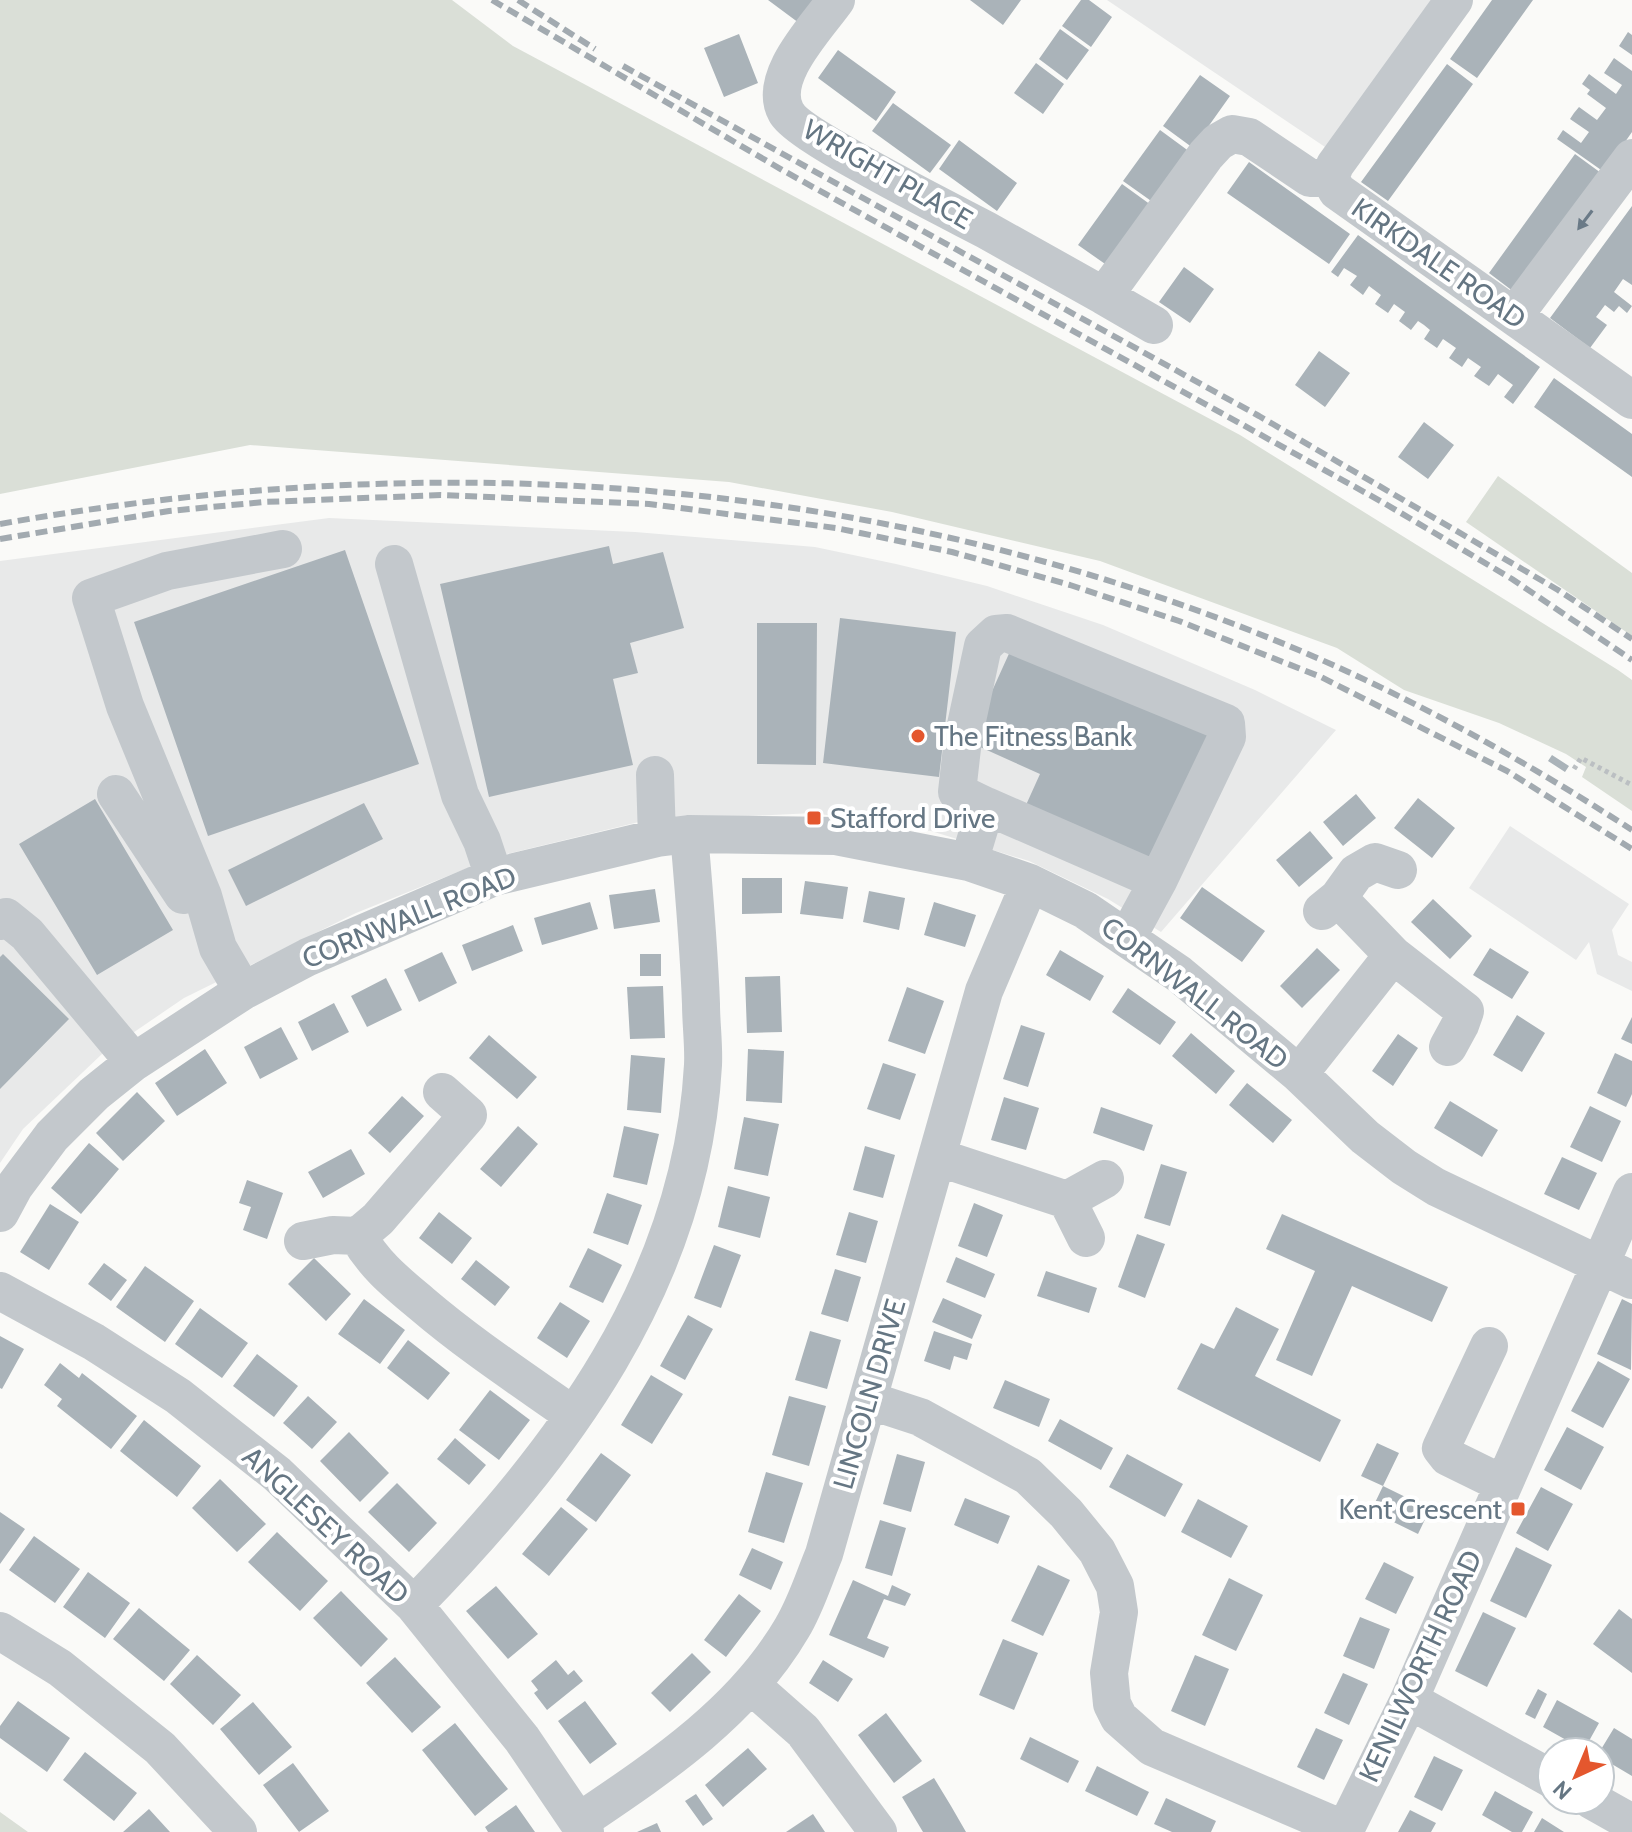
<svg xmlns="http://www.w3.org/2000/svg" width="1632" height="1832" font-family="Cabin,sans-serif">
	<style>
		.built { fill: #e8e9e9 }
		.green { fill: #dadfd7 }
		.building { fill: #aab3b9 }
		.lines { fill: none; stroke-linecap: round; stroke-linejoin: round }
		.path { stroke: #bbbfc2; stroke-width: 5; stroke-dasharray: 4 4; stroke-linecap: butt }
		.minor { stroke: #c3c8cc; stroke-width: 38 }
		.rail { stroke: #a2aab0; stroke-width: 6; stroke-dasharray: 12 6; stroke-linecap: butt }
		.oneway { fill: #6a7a87 }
		.poi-dot { fill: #e4572e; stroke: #fff; stroke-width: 3 }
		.labels { text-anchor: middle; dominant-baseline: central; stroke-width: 8; stroke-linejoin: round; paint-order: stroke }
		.street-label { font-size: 28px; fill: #657683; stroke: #fff }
		.poi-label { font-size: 28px; fill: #657683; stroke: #fff; text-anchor: start }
	</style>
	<rect width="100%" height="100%" fill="#fafaf8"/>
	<path class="built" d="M1107,0H1441L1331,151Z
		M329,518L635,532L815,547L896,564L987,586L1103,625L1255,690L1336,730L1161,932L1108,899L1029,861L931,831L814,813L643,821L495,857L356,913L184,998L102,1054L23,1129L0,1163V561Z
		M1510,826L1629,904L1612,930L1618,955L1632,962V991L1597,974L1589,942L1576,960L1469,888Z"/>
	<path class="green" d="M0,0H452L513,46L1240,435L1618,670L1632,680V811L1582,777L1586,767L1566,754L1499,723L1404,690L1337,648L1100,561L892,512L729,482L250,445L0,494Z
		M1498,476L1632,573V636L1466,522Z
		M0,1812L28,1832H0Z"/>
	<path class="building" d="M768,0H815L799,23Z
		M970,0H1021L1003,25Z
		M1081,0H1089L1112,17L1091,47L1062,26Z
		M1492,0H1533L1477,78L1450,59Z
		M1060,29L1089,50L1067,80L1039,59Z
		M1628,32L1632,35V55L1619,46Z
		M739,34L758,83L724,97L704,48Z
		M838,50L896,92L876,121L818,78Z
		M1614,58L1632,71V132L1604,172L1557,139L1563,130L1581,143L1589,132L1570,119L1574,113L1579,107L1597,120L1606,108L1587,94L1590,90L1582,84L1589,74L1616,94L1622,85L1604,73Z
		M1036,63L1064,84L1043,114L1014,93Z
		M1447,64L1473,84L1388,201L1361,182Z
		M1200,75L1230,96L1193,148L1163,126Z
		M893,103L951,145L930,173L872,131Z
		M1160,130L1190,152L1154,203L1123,181Z
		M959,140L1017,183L997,211L939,169Z
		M1575,154L1601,173L1514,292L1489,273Z
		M1249,162L1350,234L1329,264L1227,193Z
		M1122,184L1151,205L1108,266L1078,245Z
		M1632,206V285L1623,279L1614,292L1632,306L1627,313L1619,306L1614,312L1605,305L1596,317L1607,325L1590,348L1550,318Z
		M1358,235L1540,367L1513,404L1504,397L1513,385L1498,374L1489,386L1474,376L1481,367L1468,358L1462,367L1449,358L1456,348L1443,339L1437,348L1424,339L1430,330L1424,325L1418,321L1411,330L1399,321L1405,312L1394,304L1388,313L1375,304L1381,295L1369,286L1363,295L1350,285L1357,276L1344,268L1338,277L1331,272Z
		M1184,267L1214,289L1190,323L1159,302Z
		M1319,351L1350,373L1325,407L1295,385Z
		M1554,378L1632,434V477L1534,407Z
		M1424,422L1454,445L1428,479L1398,457Z
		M609,546L613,564L663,552L684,628L630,643L638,673L613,679L633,765L489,797L440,584Z
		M345,550L419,764L208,836L134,622Z
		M840,618L956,632L939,777L823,763Z
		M757,623H817L816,765L757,764Z
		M1012,647L1211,736L1154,863L1026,805L1040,774L969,742Z
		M1552,755L1569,766L1565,772L1548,761Z
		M1356,794L1376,818L1343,846L1323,822Z
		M1418,798L1455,828L1432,858L1394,828Z
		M95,799L173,930L97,975L19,844Z
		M364,803L383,839L246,906L228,870Z
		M1310,831L1333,858L1299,887L1276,860Z
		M742,878H782V913L742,914Z
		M805,881L848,887L843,919L800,914Z
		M1202,887L1265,931L1242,962L1180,918Z
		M655,889L660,922L614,929L609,895Z
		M869,891L905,898L899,930L863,922Z
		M1433,899L1472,936L1450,959L1411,922Z
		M590,902L598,929L542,945L534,918Z
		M934,902L976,915L965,947L924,935Z
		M513,925L523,951L472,971L462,945Z
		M1317,948L1340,970L1302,1008L1280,986Z
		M1490,948L1529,972L1512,999L1473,975Z
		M1060,950L1104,976L1090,1001L1046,975Z
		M442,952L457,983L419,1002L404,970Z
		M3,954L69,1019L0,1089V957Z
		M640,954H661V976H640Z
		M780,976L782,1032L747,1033L745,977Z
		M386,978L402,1010L367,1027L351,996Z
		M663,986L665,1038L630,1039L627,987Z
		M907,987L944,1001L925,1054L888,1041Z
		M1128,988L1176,1022L1160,1045L1112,1012Z
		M334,1003L349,1032L312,1051L298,1022Z
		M1517,1015L1545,1033L1522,1072L1493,1055Z
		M1632,1017V1044L1621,1039Z
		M1021,1025L1045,1033L1028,1087L1003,1079Z
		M281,1027L298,1059L260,1079L244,1047Z
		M1191,1033L1235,1071L1216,1094L1172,1056Z
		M1398,1034L1418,1048L1393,1086L1372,1071Z
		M489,1035L537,1077L517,1099L469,1058Z
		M205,1049L227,1083L177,1116L155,1083Z
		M748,1049L784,1051L782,1103L746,1101Z
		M1615,1053L1632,1061V1094L1626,1107L1597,1093Z
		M631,1055L665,1058L661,1113L627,1110Z
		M883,1063L916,1074L900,1120L867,1109Z
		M1247,1083L1292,1120L1273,1143L1229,1105Z
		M137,1092L165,1121L123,1161L96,1133Z
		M402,1096L424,1116L390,1153L368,1133Z
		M1004,1097L1039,1108L1026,1150L991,1140Z
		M1450,1101L1498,1130L1482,1157L1434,1128Z
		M1590,1106L1621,1121L1602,1162L1570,1147Z
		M1101,1107L1153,1125L1144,1151L1093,1133Z
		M744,1117L779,1124L768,1176L734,1169Z
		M518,1126L538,1144L501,1187L480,1169Z
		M624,1126L659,1134L647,1185L613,1177Z
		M89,1143L119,1169L81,1214L51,1188Z
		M865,1146L895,1155L883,1198L853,1190Z
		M351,1149L365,1174L323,1198L308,1172Z
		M1562,1157L1597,1173L1579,1210L1544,1194Z
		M1161,1164L1187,1172L1170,1226L1144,1218Z
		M247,1180L283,1193L267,1239L243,1230L251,1207L239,1203Z
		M728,1186L770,1197L760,1238L718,1227Z
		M607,1193L642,1205L628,1245L593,1233Z
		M974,1203L1003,1215L987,1257L958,1246Z
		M50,1204L79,1222L49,1270L20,1252Z
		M439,1212L472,1238L452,1264L419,1238Z
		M849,1212L878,1221L866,1263L836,1255Z
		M1282,1214L1448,1287L1432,1322L1352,1286L1312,1376L1276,1360L1315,1271L1266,1249Z
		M1137,1234L1165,1244L1145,1298L1118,1287Z
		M714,1245L741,1255L721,1308L694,1298Z
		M588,1248L622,1265L603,1303L569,1287Z
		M956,1257L995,1274L985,1298L946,1282Z
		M314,1258L351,1294L326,1321L288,1284Z
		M476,1260L510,1287L495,1306L461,1279Z
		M104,1263L127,1280L111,1301L88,1284Z
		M145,1266L194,1301L165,1342L116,1307Z
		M835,1269L861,1277L848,1322L821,1314Z
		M1046,1271L1097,1288L1089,1313L1037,1296Z
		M943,1298L982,1315L972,1339L932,1322Z
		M364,1299L405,1330L380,1364L338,1334Z
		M1622,1299L1632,1304L1631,1370L1597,1354Z
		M560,1302L590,1321L567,1358L537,1338Z
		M1236,1307L1279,1329L1255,1376L1341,1420L1320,1462L1177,1389L1201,1343L1214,1349Z
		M200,1308L248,1343L222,1378L175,1344Z
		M688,1315L713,1329L685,1380L660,1366Z
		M810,1331L841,1340L827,1389L795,1380Z
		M934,1331L972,1344L967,1360L954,1356L950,1370L924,1361Z
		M0,1336L24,1349L2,1389L0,1388Z
		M408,1340L450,1373L428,1400L387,1368Z
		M257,1354L298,1386L274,1417L233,1386Z
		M1598,1361L1630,1379L1603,1428L1571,1411Z
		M60,1363L79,1378L82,1373L137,1416L111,1449L57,1406L62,1399L44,1385Z
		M651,1375L683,1394L652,1444L621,1425Z
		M1005,1380L1050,1399L1039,1427L993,1408Z
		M490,1390L530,1420L499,1460L459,1430Z
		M308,1396L337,1422L312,1449L283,1423Z
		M789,1396L826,1406L809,1466L772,1455Z
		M1060,1419L1113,1448L1101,1470L1048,1441Z
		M144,1420L201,1466L177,1497L120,1451Z
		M1567,1427L1604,1447L1581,1490L1544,1470Z
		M349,1432L389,1473L360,1502L320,1461Z
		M455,1438L486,1465L469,1485L437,1459Z
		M1377,1443L1399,1453L1383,1486L1361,1476Z
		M601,1453L631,1475L596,1522L566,1500Z
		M897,1454L925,1462L911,1512L883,1504Z
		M1127,1454L1183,1484L1165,1517L1109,1487Z
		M766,1472L803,1483L784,1543L748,1532Z
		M220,1479L266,1524L237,1552L192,1508Z
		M397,1483L437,1523L409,1552L368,1512Z
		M1383,1486L1430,1509L1418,1534L1371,1511Z
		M1541,1487L1573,1504L1548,1551L1516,1533Z
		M965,1498L1010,1516L998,1544L954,1525Z
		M1198,1499L1248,1526L1231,1558L1181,1532Z
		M561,1507L588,1529L549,1576L522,1554Z
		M0,1512L25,1529L0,1564Z
		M880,1520L906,1528L892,1576L865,1568Z
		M277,1532L328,1581L300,1611L248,1562Z
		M34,1536L80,1569L55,1603L9,1570Z
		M1516,1547L1552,1565L1526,1618L1490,1601Z
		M752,1548L783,1562L771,1590L739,1575Z
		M1384,1562L1414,1577L1396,1614L1365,1599Z
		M1038,1565L1070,1580L1043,1636L1011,1621Z
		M88,1572L130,1603L105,1638L63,1607Z
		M1229,1578L1263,1595L1236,1651L1202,1635Z
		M853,1580L888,1596L892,1585L911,1594L905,1606L884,1599L867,1638L889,1647L884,1658L829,1635Z
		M496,1586L538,1634L508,1659L466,1611Z
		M341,1591L388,1639L361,1667L313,1618Z
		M739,1594L761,1611L726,1657L704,1640Z
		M139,1608L190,1650L164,1681L113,1639Z
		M1619,1609L1632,1619V1673L1593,1644Z
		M1483,1612L1516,1628L1487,1687L1455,1671Z
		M1360,1617L1390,1629L1374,1669L1343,1656Z
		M1003,1639L1038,1653L1014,1710L979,1695Z
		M692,1653L711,1672L670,1712L651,1693Z
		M197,1655L241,1695L213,1725L170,1684Z
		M1195,1655L1229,1669L1205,1726L1171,1711Z
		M395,1657L441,1707L412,1733L366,1683Z
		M556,1660L568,1675L574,1670L583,1681L547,1710L534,1693L538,1690L531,1681Z
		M823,1660L853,1679L838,1702L809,1683Z
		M1343,1673L1368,1684L1349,1725L1324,1713Z
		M1538,1689L1547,1694L1535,1719L1525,1714Z
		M1557,1700L1599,1723L1584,1750L1543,1727Z
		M18,1701L70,1738L47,1772L0,1738V1726Z
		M585,1701L617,1744L590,1764L558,1721Z
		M253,1702L292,1747L259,1775L220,1729Z
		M886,1713L922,1761L894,1783L858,1735Z
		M455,1723L508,1789L475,1816L422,1750Z
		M1316,1728L1343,1740L1324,1780L1297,1767Z
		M1614,1728L1632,1739V1776L1600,1757V1751Z
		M1030,1737L1079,1761L1068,1783L1020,1759Z
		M748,1748L767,1769L723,1807L705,1785Z
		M85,1752L137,1793L114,1821L63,1780Z
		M1434,1756L1463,1770L1442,1811L1414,1797Z
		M293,1763L329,1811L299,1832L263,1785Z
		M1097,1766L1149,1792L1137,1816L1085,1791Z
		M934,1778L951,1806L966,1832H923L902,1797Z
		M1495,1791L1533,1812L1522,1832H1512L1482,1815Z
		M696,1794L713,1819L703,1826L685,1801Z
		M1166,1798L1216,1821L1211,1832H1172L1154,1824Z
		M516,1805L535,1832H488L485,1827Z
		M149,1809L170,1832H123Z
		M1410,1810L1436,1823L1431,1832H1398Z
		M813,1814L825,1832H786Z
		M1542,1818L1564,1832H1534Z
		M657,1823L661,1832H637Z"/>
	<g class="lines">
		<path class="path" d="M1574,769L1581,758L1632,785"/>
		<path class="minor" d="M836,0C817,27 767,77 786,112C797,135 954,213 986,230C1026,252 1065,274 1104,296L1206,155L1218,142L1232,134L1249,137L1310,178H1330L1337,191L1632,400
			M1330,178L1335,165L1454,0
			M1104,296L1154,325
			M1514,316L1632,158
			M394,564L460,795L482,841L494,877
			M655,775L657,838
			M116,794L183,895
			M986,806L1158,881
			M969,862L986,806L957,792L963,739L983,646L996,634L1007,633L1226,723L1227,737L1158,881L1127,938
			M1322,911L1338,898L1356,873L1375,862L1398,870
			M0,921L6,917L27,934L134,1062
			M1393,955L1465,1011L1460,1025L1448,1047
			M243,991L218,948L203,896L125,706L91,598L167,571L283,549
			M1299,1074L1393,955L1338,898
			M442,1092L468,1115L378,1219L358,1236C374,1265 397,1283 422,1304C470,1345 522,1379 573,1415
			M937,1157L1067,1200L1086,1238
			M1067,1200L1105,1179
			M0,1213L14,1187L52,1136L94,1094L134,1062L243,991L308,957L494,877L657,838L689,834L836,836L969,862L1030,883L1085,910L1179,974L1299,1074L1365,1137L1404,1167L1436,1187L1632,1280
			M303,1241L333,1235L358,1236
			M0,1291L94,1342L178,1396L277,1474L414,1605L522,1739L585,1832
			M1489,1346L1441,1448L1448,1457L1503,1484
			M868,1400L920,1417L1028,1476L1066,1513L1097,1551L1115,1586L1119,1612L1109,1673L1112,1704L1119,1718L1152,1747L1345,1830
			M414,1605C561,1454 691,1284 703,1065C704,1045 701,1024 701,1004C699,948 694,891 689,834
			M0,1631L60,1668L160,1748L238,1832
			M752,1686L803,1731L878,1832
			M1409,1700L1552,1779
			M1591,1800L1632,1823
			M580,1821C660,1767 743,1712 792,1628C806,1605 814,1578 824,1554L984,991L1030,883
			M1344,1832L1409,1700L1632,1192"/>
		<path class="rail" d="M492,0L784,171L1384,503L1512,579L1632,660
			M518,0L595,49
			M623,66L1259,416L1558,590L1632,639
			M0,524C443,445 883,475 1301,651C1416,700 1527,762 1632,830
			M0,539L169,511L264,502L441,495L649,504L836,528L952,552L1070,585L1179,621L1321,677L1507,771L1632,849"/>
	</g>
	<defs><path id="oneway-solid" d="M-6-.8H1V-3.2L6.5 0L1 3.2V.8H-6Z" transform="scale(2)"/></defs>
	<use class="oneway" href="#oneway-solid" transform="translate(1585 220) rotate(127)"/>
	<g class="poi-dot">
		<circle cx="918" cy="736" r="8"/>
		<rect x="806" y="810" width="16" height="16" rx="4"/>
		<rect x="1510" y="1501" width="16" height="16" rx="4"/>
	</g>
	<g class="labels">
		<g class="street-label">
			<text transform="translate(888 174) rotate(30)">WRIGHT PLACE</text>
			<text transform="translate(1439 263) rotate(35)">KIRKDALE ROAD</text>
			<text transform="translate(409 917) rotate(-22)">CORNWALL ROAD</text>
			<text transform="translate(1195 993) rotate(38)">CORNWALL ROAD</text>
			<text transform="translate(869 1394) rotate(-74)">LINCOLN DRIVE</text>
			<text transform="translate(326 1525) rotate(43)">ANGLESEY ROAD</text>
			<text transform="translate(1420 1666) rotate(-65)">KENILWORTH ROAD</text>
		</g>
		<g class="poi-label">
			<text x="934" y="736">The Fitness Bank</text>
			<text x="830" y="818">Stafford Drive</text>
			<text x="1502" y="1509" text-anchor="end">Kent Crescent</text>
		</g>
	</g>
	<g transform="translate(1576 1776) rotate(224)"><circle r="38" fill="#ffffff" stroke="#c1c8cd" stroke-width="2"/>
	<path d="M0-6L14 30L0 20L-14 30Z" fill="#e4572e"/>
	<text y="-12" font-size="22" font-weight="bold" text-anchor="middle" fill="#657683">N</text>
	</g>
</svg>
